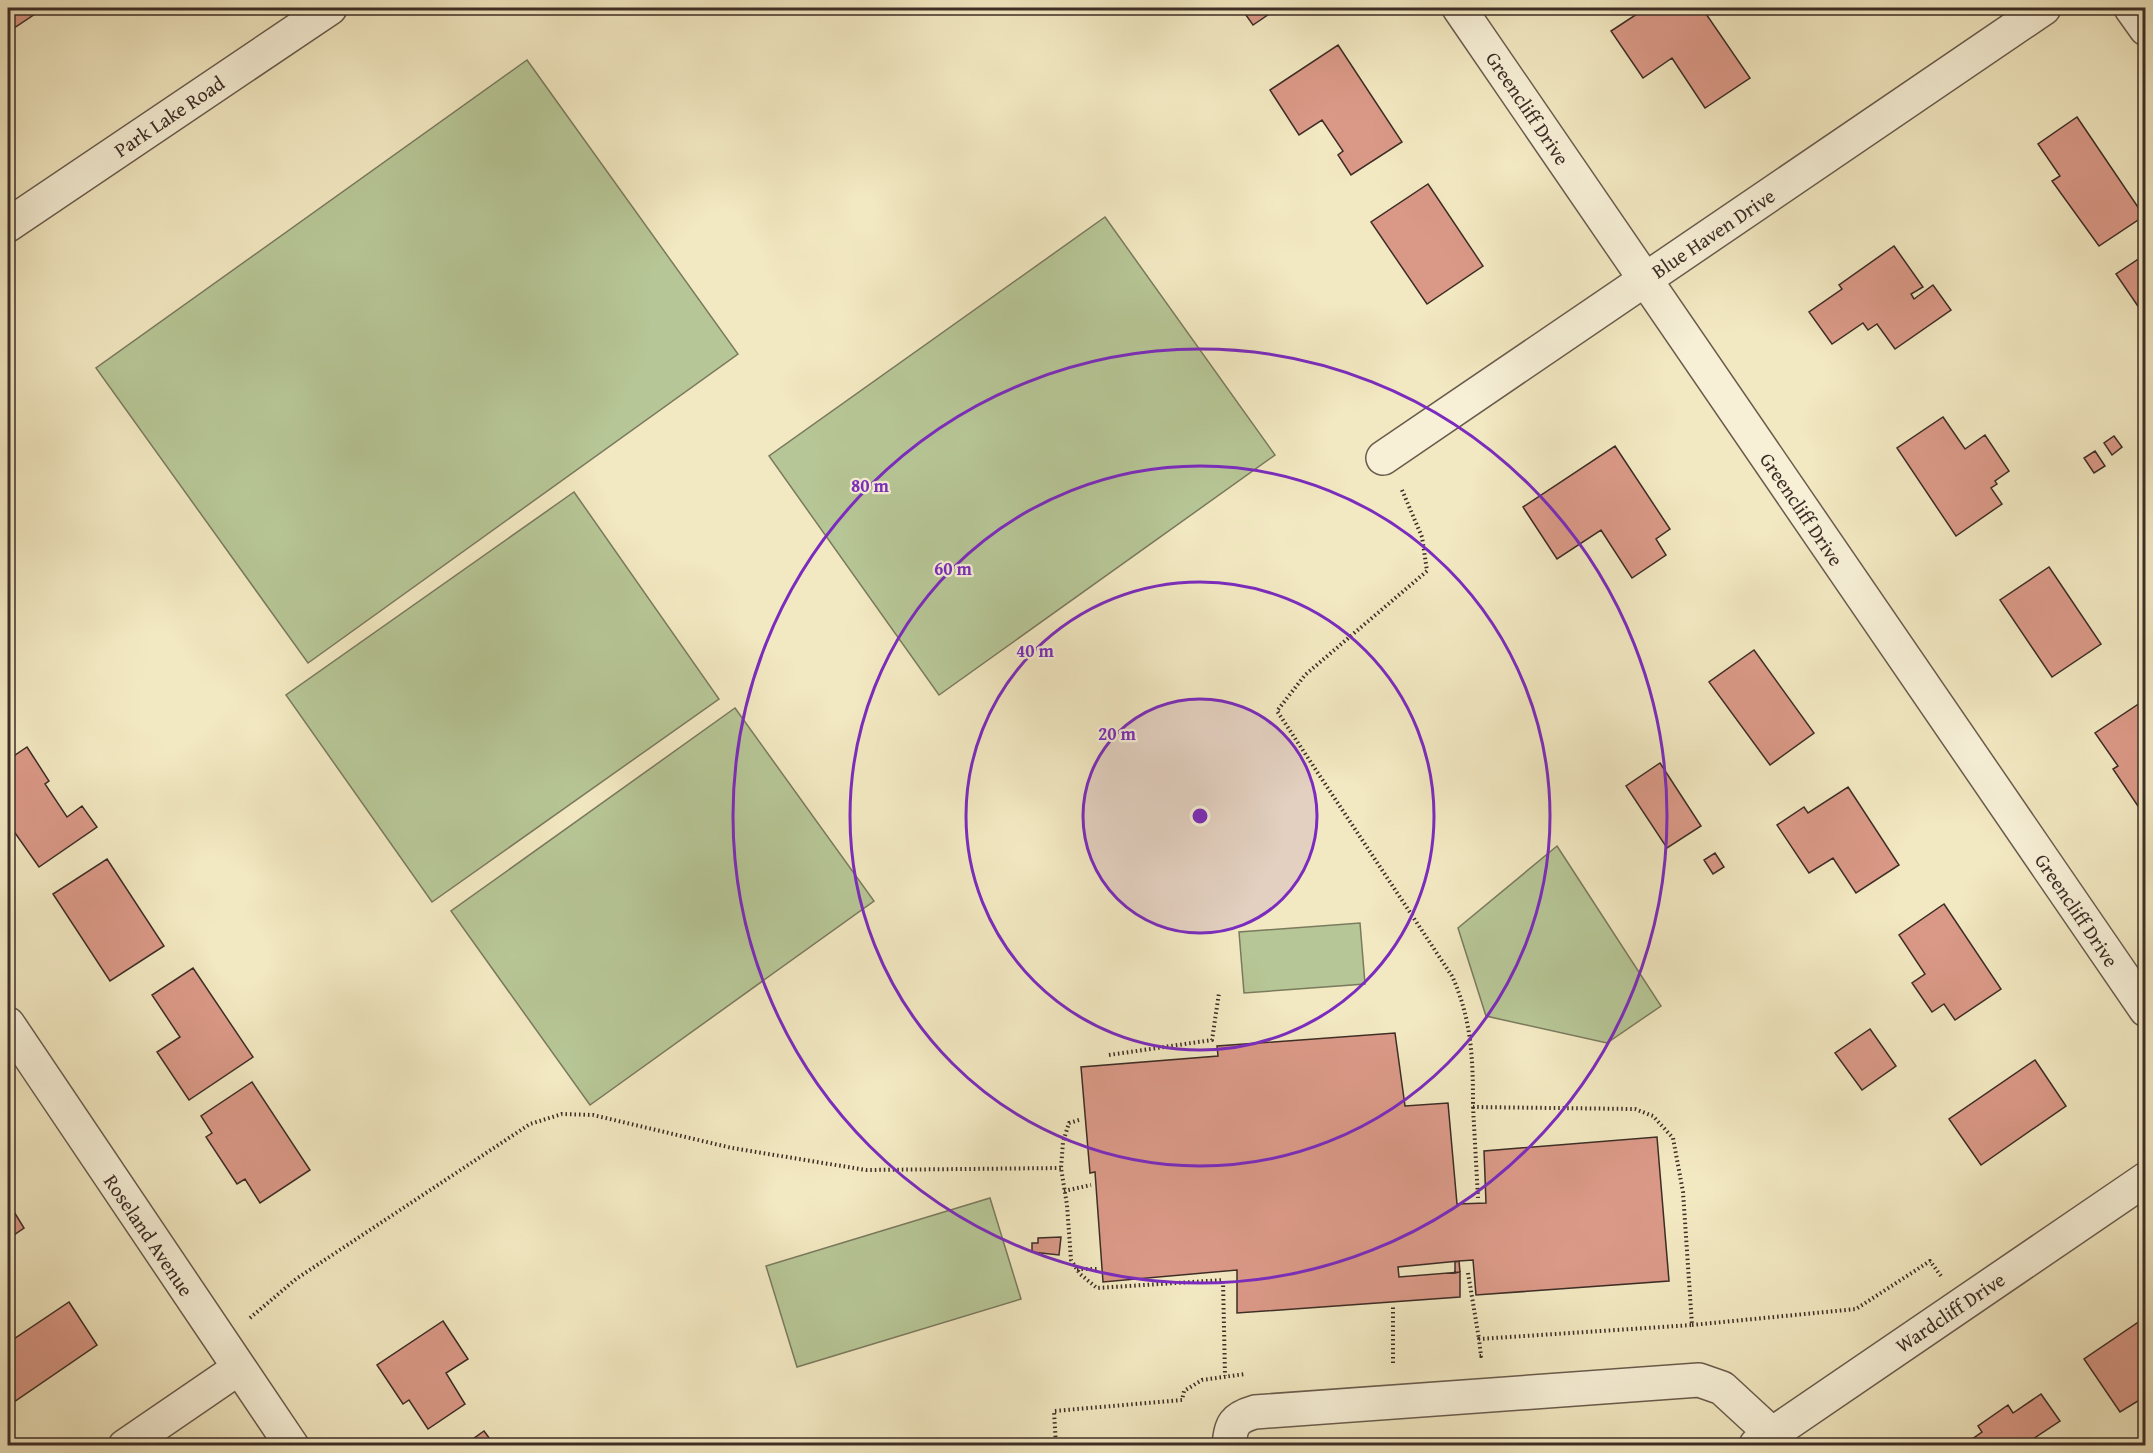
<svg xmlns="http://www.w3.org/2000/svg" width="2153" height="1453" font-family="'Gentium Book Plus',serif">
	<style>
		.green { fill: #b7c696; stroke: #7a7a5e; stroke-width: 1.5 }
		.building { fill: #da9987; stroke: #3d2d26; stroke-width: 1.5 }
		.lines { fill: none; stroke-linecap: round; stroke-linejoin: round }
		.minor-casing { stroke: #6a5c4d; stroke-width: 36 }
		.path { stroke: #3d2d26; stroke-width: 4; stroke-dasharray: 1.5 3; stroke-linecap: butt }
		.minor { stroke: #f7f0d7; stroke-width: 33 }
		.ring { fill: none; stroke: #7b2cbf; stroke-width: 3 }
		.labels { text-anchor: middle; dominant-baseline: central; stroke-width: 4.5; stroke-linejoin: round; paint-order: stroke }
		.street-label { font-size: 20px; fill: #3d2d26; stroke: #f7f0d7 }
		.centre { fill: #7b2cbf; stroke: #f7f0d7; stroke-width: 3 }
		.ring-label { font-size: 18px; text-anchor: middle; font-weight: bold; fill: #7b2cbf; stroke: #f7f0d7; stroke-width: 4.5; stroke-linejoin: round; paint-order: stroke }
	</style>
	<rect width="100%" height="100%" fill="#f2e8c1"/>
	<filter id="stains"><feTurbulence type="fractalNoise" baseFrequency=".00333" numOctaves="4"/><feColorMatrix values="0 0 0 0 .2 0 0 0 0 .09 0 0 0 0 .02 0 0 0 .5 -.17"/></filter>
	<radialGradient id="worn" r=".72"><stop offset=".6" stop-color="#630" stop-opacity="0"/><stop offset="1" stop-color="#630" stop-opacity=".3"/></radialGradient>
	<path class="green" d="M527,60L738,354L308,663L96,368Z
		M1105,217L1275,455L939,695L769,456Z
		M574,492L719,699L432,902L286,695Z
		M735,708L874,901L590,1105L451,911Z
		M1557,846L1661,1006L1607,1043L1486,1016L1458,928Z
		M1360,923L1365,984L1244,993L1239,932Z
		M990,1198L1021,1299L797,1367L766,1266Z"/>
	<path class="building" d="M8,8H44L8,32Z
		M1241,8H1278L1253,25Z
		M1646,8H1702L1750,78L1705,108L1672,58L1643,78L1611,31Z
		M1830,8H1843L1835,14Z
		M1338,45L1402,142L1351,175L1338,155L1343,151L1322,120L1299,135L1270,90Z
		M2077,117L2144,216L2099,246L2052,181L2060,176L2038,144Z
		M1428,184L1483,266L1427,304L1371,222Z
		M1894,246L1923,287L1911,294L1914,299L1933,285L1951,310L1895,349L1877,324L1868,330L1863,323L1832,344L1809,312L1842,289L1839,285Z
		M2146,254V318L2116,274Z
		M1943,417L1965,449L1985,435L2009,471L1995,481L1997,484L1991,488L2002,504L1956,536L1897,448Z
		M2114,436L2122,447L2112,455L2104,443Z
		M1615,446L1670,529L1656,539L1666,555L1632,578L1601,530L1557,559L1523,507Z
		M2095,451L2105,466L2094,473L2084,458Z
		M2049,567L2101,644L2052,677L2000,600Z
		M1754,650L1814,733L1770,765L1709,682Z
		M2140,703L2146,712V818L2113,769L2118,766L2095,733Z
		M27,747L49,781L45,784L67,817L82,806L97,827L39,867L8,823V805L10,803L8,800V760Z
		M1660,763L1701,826L1667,848L1626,786Z
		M1848,787L1899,865L1856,893L1833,858L1809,873L1777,825L1804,807L1808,813Z
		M1715,853L1724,867L1713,874L1704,860Z
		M107,859L164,946L110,981L53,894Z
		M1944,904L2001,989L1955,1020L1944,1004L1932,1012L1912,983L1925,974L1899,935Z
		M193,968L253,1057L189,1100L157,1052L180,1037L152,995Z
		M1870,1029L1896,1066L1862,1090L1835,1053Z
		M1395,1033L1405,1106L1448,1103L1457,1204L1486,1203L1484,1151L1657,1137L1669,1281L1476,1295L1473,1260L1459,1261L1398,1267L1399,1277L1460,1272V1297L1237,1313V1270L1103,1282L1095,1172L1090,1173L1081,1067L1218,1056L1217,1046Z
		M2035,1060L2066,1106L1981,1165L1949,1119Z
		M252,1082L310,1170L260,1203L245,1179L237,1184L206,1137L212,1133L201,1116Z
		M8,1202L24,1228L8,1239Z
		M1061,1237L1059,1255L1032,1252V1243H1038V1238Z
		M1459,1261L1460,1272L1455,1273V1262Z
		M69,1302L97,1345L8,1406V1343Z
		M2146,1317V1396L2120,1412L2084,1359Z
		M443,1321L468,1359L446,1373L465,1404L428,1429L409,1400L403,1404L377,1365Z
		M2041,1394L2060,1421L2030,1441L2033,1446H1962L1982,1432L1978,1426L2008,1405L2013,1413Z
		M484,1431L495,1446H463Z"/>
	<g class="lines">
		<defs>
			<path id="minor" d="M1459,8L2146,1010
				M2131,8L2146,29
				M8,225L330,8
				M1383,458L2044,8
				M8,1024L292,1446
				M1756,1445L2146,1179
				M125,1446L239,1368
				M1229,1446C1231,1424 1234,1418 1255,1412L1699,1380L1722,1388L1772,1434"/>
		</defs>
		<use href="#minor" class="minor-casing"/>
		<path class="path" d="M1402,490L1422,537L1427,571L1305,675L1277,711L1452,976C1472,1020 1473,1060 1473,1107L1635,1109L1653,1116L1673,1138L1683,1192L1692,1325L1479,1339L1481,1356H1477
			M1109,1055L1212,1040L1219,993
			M1473,1107L1478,1198
			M1079,1120L1069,1123L1063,1142L1061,1168L1067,1205L1071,1260L1080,1274L1097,1288L1223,1280L1225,1376
			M1064,1191L1091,1185
			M1077,1269H1098
			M1468,1273L1479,1339
			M250,1318L296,1279L530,1124L562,1114L593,1115L732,1148L866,1170L1061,1168
			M1692,1325L1856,1309L1930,1261L1941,1276
			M1393,1363V1306
			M1056,1446L1054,1411L1182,1400L1184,1391L1202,1380L1245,1374"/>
		<use href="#minor" class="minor"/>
	</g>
	<circle cx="1200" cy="816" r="117" fill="#7b2cbf" fill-opacity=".12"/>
	<g class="ring">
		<circle cx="1200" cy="816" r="117"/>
		<circle cx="1200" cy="816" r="234"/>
		<circle cx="1200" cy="816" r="350"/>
		<circle cx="1200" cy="816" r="467"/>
	</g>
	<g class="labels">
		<g class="street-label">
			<text transform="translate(1528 108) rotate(56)">Greencliff Drive</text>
			<text transform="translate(169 116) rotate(-34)">Park Lake Road</text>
			<text transform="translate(1713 233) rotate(-34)">Blue Haven Drive</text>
			<text transform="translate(1802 509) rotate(56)">Greencliff Drive</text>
			<text transform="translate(2077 910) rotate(56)">Greencliff Drive</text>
			<text transform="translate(149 1235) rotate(56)">Roseland Avenue</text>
			<text transform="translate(1950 1312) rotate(-34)">Wardcliff Drive</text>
		</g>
	</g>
	<circle cx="1200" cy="816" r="9" class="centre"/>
	<g class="ring-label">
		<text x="870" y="492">80 m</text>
		<text x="953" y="575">60 m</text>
		<text x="1035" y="657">40 m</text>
		<text x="1117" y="740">20 m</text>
	</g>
	<rect width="2153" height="1453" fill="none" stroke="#f2e8c1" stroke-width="30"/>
	<rect x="9" y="9" width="2135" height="1435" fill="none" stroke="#3d2d26" stroke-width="3"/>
	<rect x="15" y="15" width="2123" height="1423" fill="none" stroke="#3d2d26" stroke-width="1.5"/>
	<rect width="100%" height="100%" filter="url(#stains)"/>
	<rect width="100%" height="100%" fill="url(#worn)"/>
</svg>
